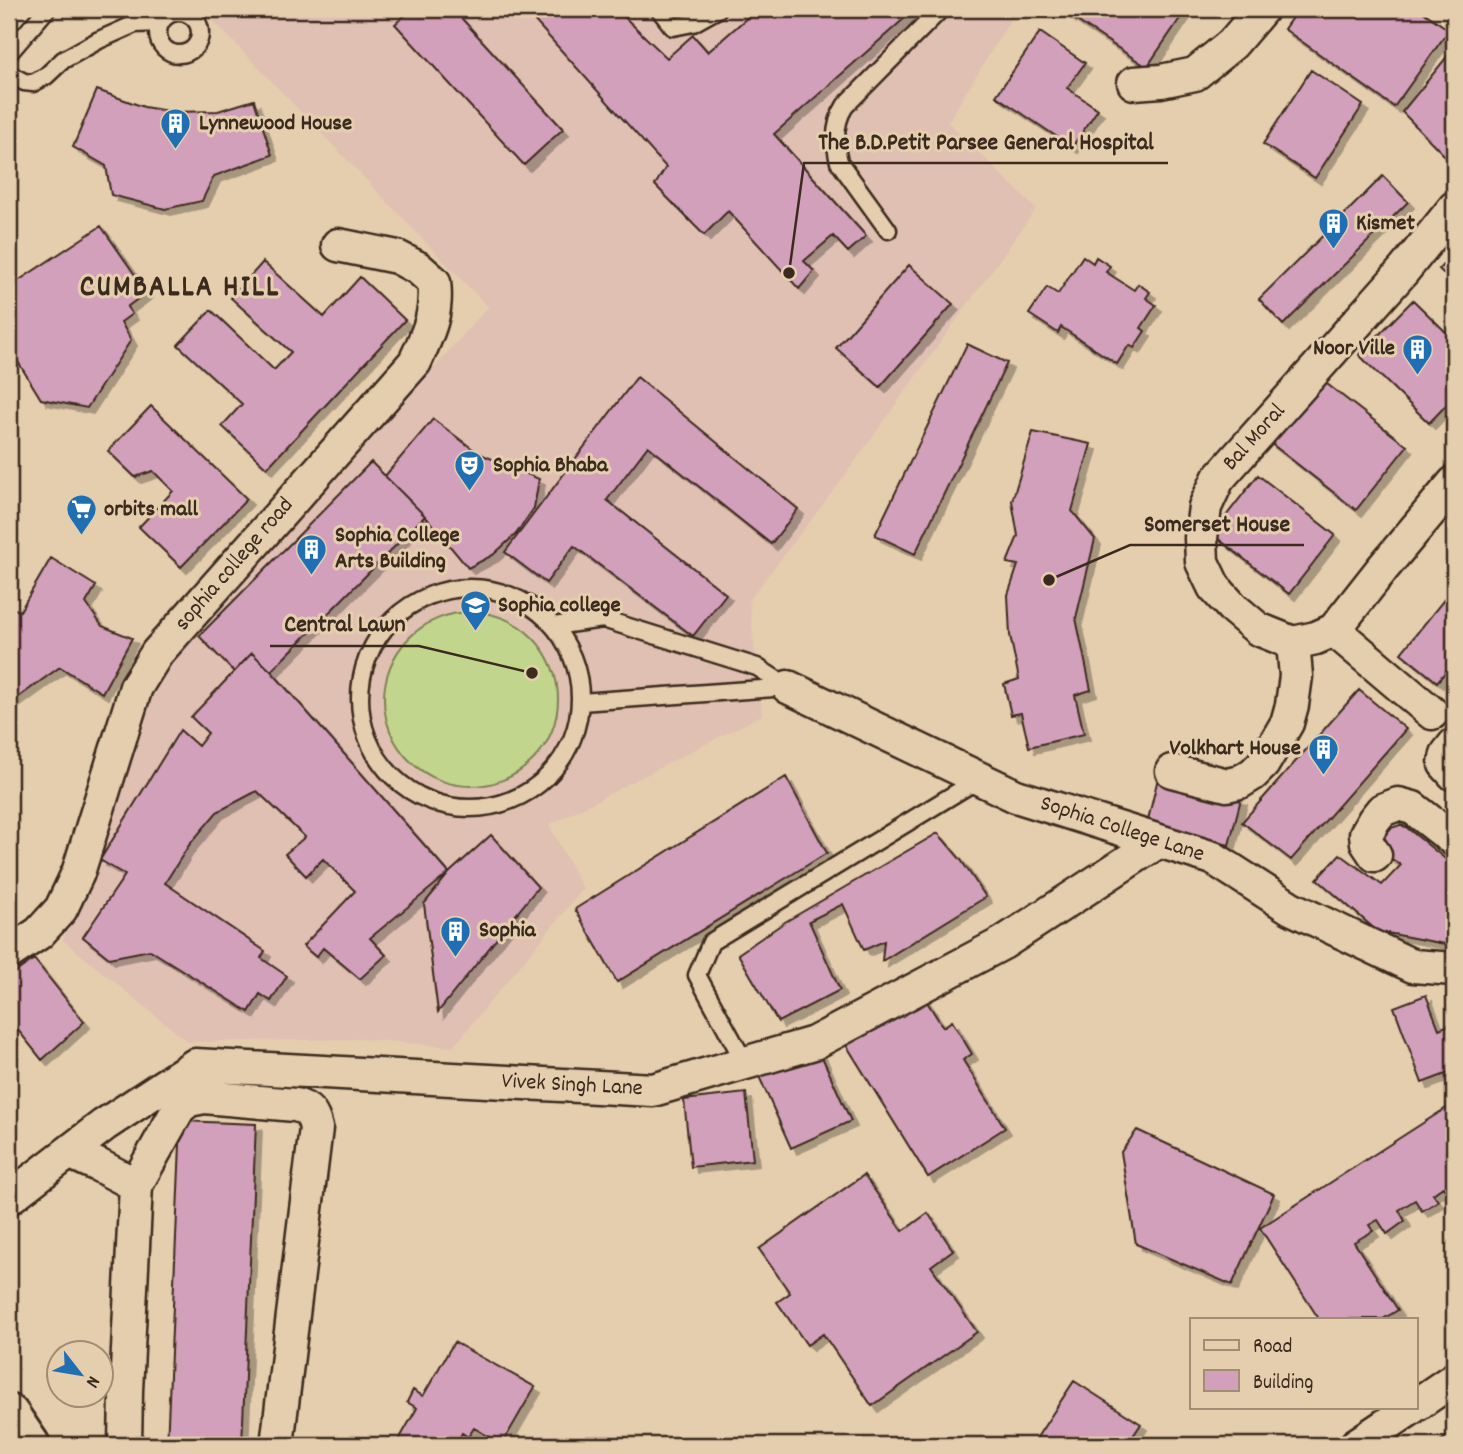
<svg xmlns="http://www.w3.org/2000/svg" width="1463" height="1454" font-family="Dekko,sans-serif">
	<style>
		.built { fill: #e0c0b2 }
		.green { fill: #c1d68c; stroke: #7e8055; stroke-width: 2 }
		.building { fill: #d3a0bc; stroke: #3b2a1e; stroke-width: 2; filter: url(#shadow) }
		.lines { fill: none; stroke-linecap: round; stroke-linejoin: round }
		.service-casing { stroke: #3b2a1e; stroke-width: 21 }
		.minor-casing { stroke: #3b2a1e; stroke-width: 37 }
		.primary-casing { stroke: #3b2a1e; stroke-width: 44 }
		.service { stroke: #e5ceae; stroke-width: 16 }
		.minor { stroke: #e5ceae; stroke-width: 32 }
		.primary { stroke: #e5ceae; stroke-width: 38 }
		.labels { text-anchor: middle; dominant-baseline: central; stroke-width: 6; stroke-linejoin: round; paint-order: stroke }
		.poi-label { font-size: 23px; font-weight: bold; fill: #3b2a1e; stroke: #e5ceae; text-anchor: start }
		.street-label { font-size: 23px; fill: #3b2a1e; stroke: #e5ceae }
		.district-label { font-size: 30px; font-weight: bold; letter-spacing: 2px; fill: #3b2a1e; stroke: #e5ceae }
		.leader { fill: none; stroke: #3b2a1e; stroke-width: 2.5 }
		.callout-dot { fill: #3b2a1e; stroke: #e5ceae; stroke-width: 2.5 }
		.callout-label { font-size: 24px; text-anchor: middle; font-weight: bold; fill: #3b2a1e; stroke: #e5ceae; stroke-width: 6; stroke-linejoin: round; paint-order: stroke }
	</style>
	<defs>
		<filter id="shadow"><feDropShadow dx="6" dy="6" stdDeviation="0" flood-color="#0004"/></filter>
	</defs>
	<rect width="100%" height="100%" fill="#e5ceae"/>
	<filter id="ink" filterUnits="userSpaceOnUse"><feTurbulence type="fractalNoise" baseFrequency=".0143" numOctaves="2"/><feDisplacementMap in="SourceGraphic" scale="14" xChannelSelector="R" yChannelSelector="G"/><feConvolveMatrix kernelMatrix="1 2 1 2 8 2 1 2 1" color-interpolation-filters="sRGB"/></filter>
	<g filter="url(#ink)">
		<path class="built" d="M202,9H1017L948,122L1036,209L838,485L749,600L762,715L549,825L583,889L453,1047L362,1039L188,1042L63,940L146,692L488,307Z"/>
		<path class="green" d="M384 699a87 87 0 1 1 174 0a87 87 0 1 1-174 0Z"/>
		<path class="building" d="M412,9H453L563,129L524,165L395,24Z
			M524,9H616L667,58L693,35L708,52L757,9H915L774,134L866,236L848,252L833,236L804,261L814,271L799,289L728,211L704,235L655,185L666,167Z
			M1059,9H1182L1185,11L1147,67Z
			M1298,9H1419L1449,30L1394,107L1284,29Z
			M1040,32L1085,63L1067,88L1098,109L1072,147L996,96Z
			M1454,48V154L1449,160L1402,112Z
			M1311,70L1363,105L1315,178L1263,144Z
			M97,90L144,107L174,112L218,111L254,100L272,155L214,176L202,201L165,209L111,195L106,166L73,147Z
			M1383,176L1408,202L1283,325L1259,299Z
			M101,226L147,292L127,307L132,314L121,322L131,340L87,408L41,399L12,352L9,355V287Z
			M1454,253V284L1439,269Z
			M1083,256L1093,263L1096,257L1110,266L1106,272L1134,290L1138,284L1150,292L1146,298L1156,305L1141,328L1145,331L1134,348L1129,345L1117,364L1061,327L1058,333L1029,314L1047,287L1058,294Z
			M263,262L324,317L360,277L405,320L267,468L222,426L242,404L178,345L211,310L274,370L291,352L231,298Z
			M909,265L953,304L880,387L836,348Z
			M1413,300L1454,340V397L1429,423L1359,355Z
			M967,344L1007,363L915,554L875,535Z
			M637,377L798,509L771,544L648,446L607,500L726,594L693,636L574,546L546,583L505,552Z
			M1318,377L1407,446L1356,510L1268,441Z
			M151,406L247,499L181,567L139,527L173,491L153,471L135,477L108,451Z
			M433,419L478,453L539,479L534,508L516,534L493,555L468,568L425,516L385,476Z
			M1033,432L1091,444L1072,511L1095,539L1076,618L1091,690L1075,695L1084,734L1029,747L1021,713L1011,715L1004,684L1019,679L1010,635L1008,595L1018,565L1007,563L1018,536L1012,501Z
			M371,462L425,516L271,671L252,653L234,672L199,636Z
			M1258,475L1335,535L1289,594L1212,534Z
			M51,558L96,586L86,603L102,626L132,638L102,693L60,667L9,704V607L20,611Z
			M1454,587V662L1437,682L1401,653Z
			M252,653L271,671L449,873L370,938L386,955L360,979L323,948L316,957L303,946L355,891L323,859L306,876L285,854L305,837L257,791L217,812L189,845L165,883L265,951L261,958L287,976L271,1001L260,994L249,1012L150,950L109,958L83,937L125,875L100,860L180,730L198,746L208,733L191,717Z
			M1359,690L1406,729L1291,860L1242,822Z
			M786,777L827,853L617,982L575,909Z
			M1158,778L1241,799L1229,845L1147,824Z
			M1400,825L1406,827L1454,866V944L1450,945L1377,931L1317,879L1340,854L1382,885L1401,865L1387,856L1380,841L1391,828Z
			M938,833L961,860L986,897L882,961L884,941L864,950L843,904L809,921L840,990L778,1022L738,954L785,922Z
			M491,835L538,887L438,1012L424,904L449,873Z
			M34,959L84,1022L42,1060L9,1019V977Z
			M922,994L943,1027L952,1021L972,1054L963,1060L1005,1128L928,1177L845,1043Z
			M1426,995L1439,1029L1454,1023V1071L1422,1083L1394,1007Z
			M818,1048L851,1121L791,1148L758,1074Z
			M746,1093L753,1160L691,1167L684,1100Z
			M1454,1103V1147L1446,1152L1454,1164V1190L1448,1194L1443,1187L1433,1194L1438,1201L1422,1211L1415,1200L1399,1210L1405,1221L1387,1234L1378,1220L1369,1225L1373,1231L1354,1242L1398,1310L1383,1319H1319L1260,1228Z
			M181,1121L256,1124L242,1445H167Z
			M1137,1130L1274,1194L1232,1285L1136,1244L1121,1152Z
			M864,1175L903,1231L928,1213L953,1250L931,1266L977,1332L872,1406L823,1334L807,1345L777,1302L790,1293L759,1249Z
			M454,1342L535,1387L502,1444L474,1428L468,1437L462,1433L459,1439L470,1445H396L417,1408L407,1402L413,1390L423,1396Z
			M1074,1381L1141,1424L1127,1445H1032Z
			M1454,1432V1445H1434Z"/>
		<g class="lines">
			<defs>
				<path id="service" d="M659,9L673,27L693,23L718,9
					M158 33a21 21 0 1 1 42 0a21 21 0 1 1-42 0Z
					M9,53L47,9
					M9,74L24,82L33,83L46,76L63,60L99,40L135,24L160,23
					M888,230L839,162C834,142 834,123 845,106L941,9
					M360 698a110 110 0 1 1 220 0a110 110 0 1 1-220 0Z
					M554,626L603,619L757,667L788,687
					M581,702L788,687
					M745,1063L697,975L711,942L979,779"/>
				<path id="minor" d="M1134,83L1161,81L1195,74L1232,44L1262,9
					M1454,208L1404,270L1218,479L1205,507L1201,538L1202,562L1214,587L1232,607L1258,629L1293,643L1316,638L1334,630L1382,569L1454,483
					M1334,630L1432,713
					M788,687L1016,796L1213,858L1291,908L1413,966L1454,969
					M1454,745L1447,754L1445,764L1454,774
					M1172,771L1227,785L1240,782L1253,774L1263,764L1287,723L1292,705L1296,676L1293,643
					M1375,855L1367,843L1366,834L1374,820L1382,810L1398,804L1413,808L1454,840
					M9,953L39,933L61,909L78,873L136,687L157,653L415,362C428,333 438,314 434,282L418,268L397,257L338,245
					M69,1152L98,1165L136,1185L126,1391L125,1445
					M136,1185L179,1108L189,1100L204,1097L295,1105C309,1108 313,1115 316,1128L277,1445
					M9,1198L104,1125L195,1065L653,1090L814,1043L1003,943L1159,841
					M1416,1405L1454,1379
					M1356,1445L1413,1407"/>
				<path id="primary" d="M9,1414L30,1445"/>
			</defs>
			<use href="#service" class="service-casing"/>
			<use href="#minor" class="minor-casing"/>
			<use href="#primary" class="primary-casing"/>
			<use href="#service" class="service"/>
			<use href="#minor" class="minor"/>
			<use href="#primary" class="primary"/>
		</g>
	</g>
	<defs>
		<symbol id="building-pin" viewBox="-11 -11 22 30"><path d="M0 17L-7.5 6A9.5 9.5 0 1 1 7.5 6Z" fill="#1f6fb2" stroke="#e5ceae"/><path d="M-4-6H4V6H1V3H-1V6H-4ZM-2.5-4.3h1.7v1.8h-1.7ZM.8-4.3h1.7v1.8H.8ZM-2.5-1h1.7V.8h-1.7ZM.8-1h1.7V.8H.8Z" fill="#fff"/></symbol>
		<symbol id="theatre-pin" viewBox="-11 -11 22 30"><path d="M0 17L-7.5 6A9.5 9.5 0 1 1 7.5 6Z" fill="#1f6fb2" stroke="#e5ceae"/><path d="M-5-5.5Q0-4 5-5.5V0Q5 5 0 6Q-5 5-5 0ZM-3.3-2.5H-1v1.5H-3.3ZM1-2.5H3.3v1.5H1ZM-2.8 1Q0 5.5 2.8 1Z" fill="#fff"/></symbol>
		<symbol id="supermarket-pin" viewBox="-11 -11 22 30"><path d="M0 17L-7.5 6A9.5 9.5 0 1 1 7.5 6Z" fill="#1f6fb2" stroke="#e5ceae"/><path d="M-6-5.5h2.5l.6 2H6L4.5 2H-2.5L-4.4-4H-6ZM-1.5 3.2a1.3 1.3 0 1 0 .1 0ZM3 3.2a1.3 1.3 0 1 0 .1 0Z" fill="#fff"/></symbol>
		<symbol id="school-pin" viewBox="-11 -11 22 30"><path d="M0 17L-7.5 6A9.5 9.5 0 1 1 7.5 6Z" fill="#1f6fb2" stroke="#e5ceae"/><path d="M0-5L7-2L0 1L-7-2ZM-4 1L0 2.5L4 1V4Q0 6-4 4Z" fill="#fff"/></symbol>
	</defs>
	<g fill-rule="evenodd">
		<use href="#building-pin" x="158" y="106" width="35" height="47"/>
		<use href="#building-pin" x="1316" y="206" width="35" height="47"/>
		<use href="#building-pin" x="1400" y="332" width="35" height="47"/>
		<use href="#theatre-pin" x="452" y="448" width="35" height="47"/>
		<use href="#supermarket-pin" x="64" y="492" width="35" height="47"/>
		<use href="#building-pin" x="294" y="532" width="35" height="47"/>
		<use href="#school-pin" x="458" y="588" width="35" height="47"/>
		<use href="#building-pin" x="1306" y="732" width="35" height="47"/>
		<use href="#building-pin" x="438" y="914" width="35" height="47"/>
	</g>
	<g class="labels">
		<g class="poi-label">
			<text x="199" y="124">Lynnewood House</text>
			<text x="1356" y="224">Kismet</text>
			<text x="1395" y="349" text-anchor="end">Noor Ville</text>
			<text x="493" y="466">Sophia Bhaba</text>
			<text x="104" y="510">orbits mall</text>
			<text x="335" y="536">Sophia College<tspan x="335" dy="26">Arts Building</tspan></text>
			<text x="498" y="606">Sophia college</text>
			<text x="1301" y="749" text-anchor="end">Volkhart House</text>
			<text x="479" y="931">Sophia</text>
		</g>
		<g class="street-label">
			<text transform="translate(1255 438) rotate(-48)">Bal Moral</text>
			<text transform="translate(235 565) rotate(-49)">sophia college road</text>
			<text transform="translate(1122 830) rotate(18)">Sophia College Lane</text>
			<text transform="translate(572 1086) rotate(3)">Vivek Singh Lane</text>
		</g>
		<g class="district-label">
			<text x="180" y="289">CUMBALLA HILL</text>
		</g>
	</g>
	<path class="leader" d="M789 273L804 163H1168M1049 580L1130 545H1304M532 673L419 646H270"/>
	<g class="callout-dot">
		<circle cx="789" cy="273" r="7"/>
		<circle cx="1049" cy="580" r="7"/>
		<circle cx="532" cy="673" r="7"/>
	</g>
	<g class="callout-label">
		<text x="986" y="149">The B.D.Petit Parsee General Hospital</text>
		<text x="1217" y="531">Somerset House</text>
		<text x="345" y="631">Central Lawn</text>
	</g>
	<rect width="1463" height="1454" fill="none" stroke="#e5ceae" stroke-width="35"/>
	<rect x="18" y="18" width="1428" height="1419" fill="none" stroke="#3b2a1e" stroke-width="2.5" filter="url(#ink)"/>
	<rect x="1190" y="1318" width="228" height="91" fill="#e5ceae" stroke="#a18c74" stroke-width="2"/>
	<rect x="1204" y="1340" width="35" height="10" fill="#e5ceae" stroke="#a18c74" stroke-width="2"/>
	<text x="1253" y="1352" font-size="21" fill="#3b2a1e">Road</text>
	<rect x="1204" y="1370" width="35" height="21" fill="#d3a0bc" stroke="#a18c74" stroke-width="2"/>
	<text x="1253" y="1388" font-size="21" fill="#3b2a1e">Building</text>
	<g transform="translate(80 1374) rotate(121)"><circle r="33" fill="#e5ceae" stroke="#a18c74" stroke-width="2"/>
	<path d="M0-5L12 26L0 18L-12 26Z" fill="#1f6fb2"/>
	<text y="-10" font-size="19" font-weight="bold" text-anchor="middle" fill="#3b2a1e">N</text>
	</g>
</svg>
